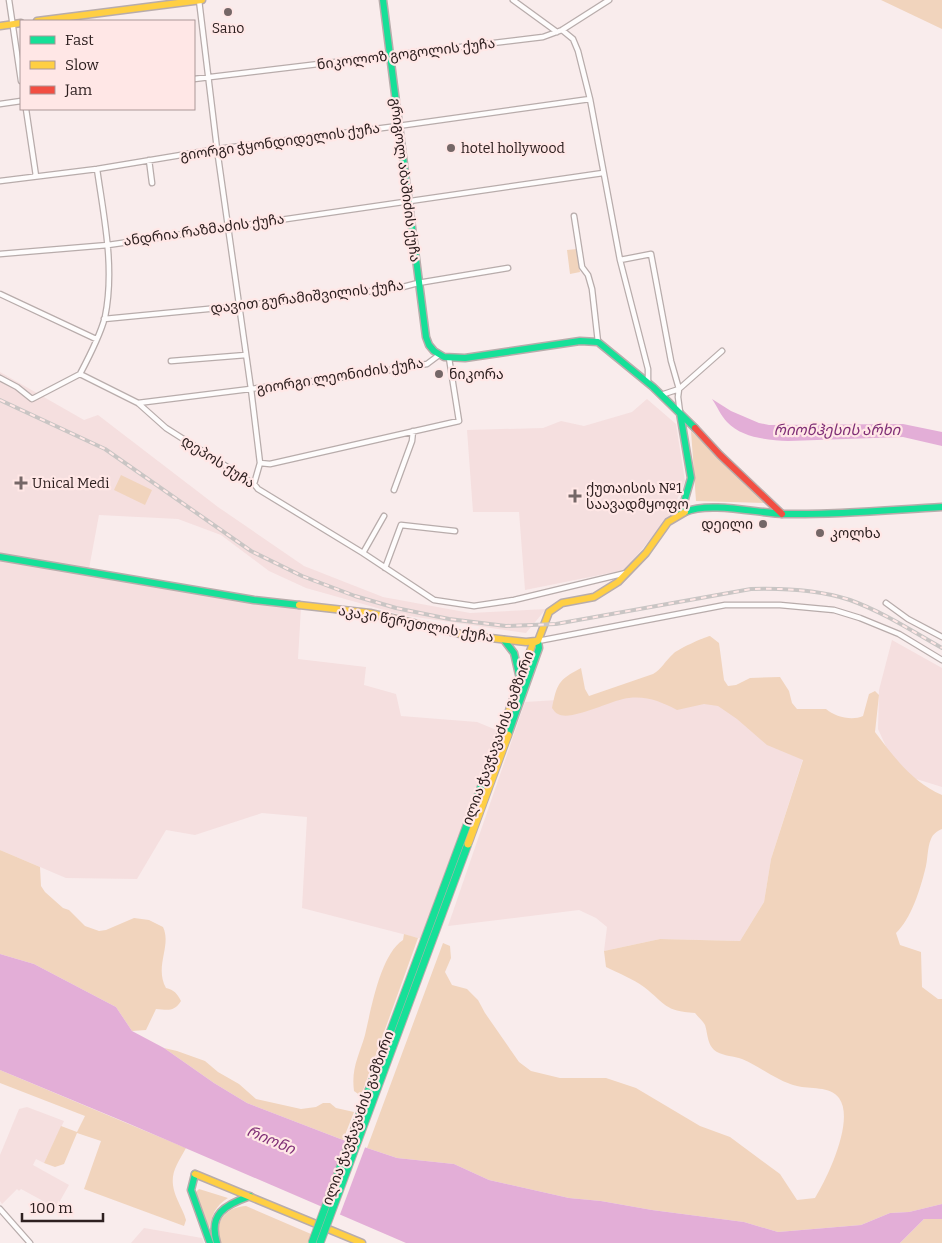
<svg xmlns="http://www.w3.org/2000/svg" width="942" height="1243" font-family="Bitter,'Noto Sans Georgian',serif">
	<style>
		.built { fill: #f5dfdf }
		.green { fill: #f1d4bd }
		.water { fill: #e3aed7 }
		.pier { fill: #f9ecec }
		.lines { fill: none; stroke-linecap: round; stroke-linejoin: round }
		.street-casing { stroke: #b8acab; stroke-width: 7 }
		.fast-casing { stroke: #b8acab; stroke-width: 9 }
		.slow-casing { stroke: #b8acab; stroke-width: 9 }
		.jam-casing { stroke: #b8acab; stroke-width: 9 }
		.street { stroke: #fefcfc; stroke-width: 4.5 }
		.fast { stroke: #16e098; stroke-width: 6 }
		.slow { stroke: #ffcf43; stroke-width: 6 }
		.jam { stroke: #f24e42; stroke-width: 6 }
		.rail-casing { stroke: #c9c5c4; stroke-width: 4 }
		.rail { stroke: #ffe7e6; stroke-width: 2; stroke-dasharray: 5.5; stroke-linecap: butt }
		.fast-bridge-casing { stroke: #b8acab; stroke-width: 9; stroke-linecap: butt }
		.slow-bridge-casing { stroke: #b8acab; stroke-width: 9; stroke-linecap: butt }
		.fast-bridge { stroke: #16e098; stroke-width: 7 }
		.slow-bridge { stroke: #ffcf43; stroke-width: 7 }
		.poi-dot { fill: #756767; stroke: #ffe7e6; stroke-width: 2 }
		.labels { text-anchor: middle; dominant-baseline: central; stroke-width: 4.5; stroke-linejoin: round; paint-order: stroke }
		.poi-label { font-size: 14px; fill: #2e2020; stroke: #ffe7e6; text-anchor: start }
		.street-label { font-size: 14px; fill: #2e2020; stroke: #ffe7e6 }
		.water-label { font-size: 15px; font-style: italic; fill: #7f2e76; stroke: #ffe7e6 }
	</style>
	<rect width="100%" height="100%" fill="#f9ecec"/>
	<path class="built" d="M0,372L84,420L98,415L218,507L304,566L383,597L470,613L546,609L526,633L402,615L306,588L269,571L221,535L178,519L99,515L88,574L262,604L301,608L298,659L366,667L364,685L396,694L401,716L477,722L499,731L422,939L302,908L307,817L262,813L195,835L166,830L137,879L66,878L0,850Z
		M647,399L676,424L685,481L671,514L625,570L525,590L519,512H473L467,430L543,428L561,421L584,426L632,412Z
		M892,640L942,668V787L913,778L888,751L878,729L879,690Z
		M723,695L803,759L771,859L764,902L740,941L660,939L604,951L607,927L596,918L579,910L448,926L525,702L589,698Z
		M27,1107L64,1121L44,1163L36,1159L33,1165L69,1185L56,1208L21,1189L19,1191L17,1189L2,1204L0,1201V1155L19,1109Z
		M144,1228L202,1238L204,1243H131Z"/>
	<path class="green" d="M881,0H942V29Z
		M577,249L580,272L570,274L567,250Z
		M691,431L768,503L696,501Z
		M121,475L152,490L145,505L114,490Z
		M710,636L719,643L724,680L728,686L736,685L750,678L780,677L789,691L792,703L797,709H826C835,717 852,721 863,716L869,694L875,691L879,695L875,732C894,757 912,782 942,795V829C937,831 933,834 931,839C927,848 928,860 925,870C920,890 911,919 896,933L900,945L921,952L922,987L938,999H942V1204L909,1212L890,1213L861,1225L778,1232L744,1222L652,1210L601,1201L569,1198L489,1180L454,1164L397,1158L367,1148L443,943L450,946L451,958L445,972L452,985L467,989L478,1000L485,1013L519,1062L531,1071L560,1078H606L636,1088L700,1126L730,1137L780,1174L797,1200L815,1198C828,1177 855,1120 839,1098C831,1086 809,1089 797,1086C777,1081 761,1067 742,1059C734,1056 724,1056 717,1052C707,1046 708,1034 705,1025C703,1021 698,1017 695,1013C664,1011 666,1004 644,987C633,979 618,973 606,967L604,951L660,939L740,941L764,902L771,859L803,760L767,745L737,719L718,706L704,704L677,710C661,702 648,696 629,698C613,699 571,722 558,714C555,713 554,710 552,708C557,684 558,680 581,668L585,689L589,696L653,674C662,669 665,661 673,654C676,650 704,637 710,636Z
		M0,850L40,867L41,886L45,892L63,908L69,910L85,926L99,931L106,930L134,918L149,920L163,927C172,946 154,966 166,988C174,990 177,993 181,1001C174,1012 168,1010 156,1009L146,1030L132,1031L116,1007L34,964L0,954Z
		M404,934L418,938L361,1096L354,1091C351,1068 359,1056 365,1035C371,1010 380,955 403,940Z
		M164,1048L177,1051L205,1061L218,1072L239,1084L256,1099L301,1109L316,1107L323,1103H330L336,1108L354,1112L343,1140L247,1103L214,1083Z
		M0,1070L186,1148C175,1168 167,1177 178,1201C181,1208 184,1213 186,1220L184,1226L84,1189L101,1141L77,1133L64,1164L55,1167L44,1163L61,1126L77,1132L85,1116L0,1083Z
		M199,1189L228,1198C215,1206 212,1215 209,1229H207L195,1197L196,1192Z
		M246,1206L311,1234L309,1243H221C213,1223 225,1207 246,1206Z
		M924,1219H942V1243H900Z"/>
	<path class="water" d="M712,399L731,411L759,423L769,425L903,424L942,432V446L903,437L788,441C768,440 742,438 727,422C721,416 717,406 712,399Z
		M0,954L34,964L116,1007L132,1031L164,1048L214,1083L247,1103L343,1140L397,1158L454,1164L489,1180L569,1198L601,1201L652,1210L744,1222L778,1232L861,1225L890,1213L909,1212L942,1204V1219H924L900,1243H406L125,1122L0,1070Z"/>
	<path class="pier" d="M347,1139L366,1145L339,1217L321,1209Z"/>
	<g class="lines">
		<defs>
			<path id="street" d="M9,0L21,81
				M199,0L217,149L251,389L260,463L254,484
				M513,0L557,32
				M562,30L573,39L578,51L590,99L620,260L648,369V383
				M194,79L543,37L562,30L609,0
				M0,104L21,101
				M26,109L36,176
				M149,160L152,183
				M0,181L97,169L217,149L398,126L590,99
				M574,216L582,267L588,275L592,289L598,342
				M0,254L108,245L603,173
				M620,260L651,254L671,361L679,389L661,395
				M0,294L96,339
				M104,319L239,306L399,288L418,283L508,268
				M171,361L246,355
				M80,374L138,403L166,428L254,484L258,489L363,553L434,600L474,606L514,600L626,573
				M80,374C89,357 100,336 105,317C115,268 104,218 97,169
				M0,378L17,387L32,399L80,374
				M138,403L346,377L427,364L439,355
				M680,412L678,397L679,389L722,351
				M260,463L270,464L459,421L449,358
				M394,490L412,441L413,431
				M363,553L384,516
				M385,568L401,525L455,531
				M886,603L908,619L942,637
				M538,641L725,605H780L834,610L860,618L899,634L942,660
				M0,1209L30,1243"/>
			<path id="fast" d="M383,0L426,337L429,345L434,351L444,357L465,358L580,341L598,342L653,387L695,428
				M680,413L691,478L681,513
				M685,512C709,501 757,513 784,514C837,515 889,510 942,507
				M0,557L254,600L299,605
				M504,640L514,653L520,679
				M508,735L539,648L538,641
				M195,1174L191,1190L210,1243
				M217,1243C208,1214 225,1205 250,1196"/>
			<path id="slow" d="M37,21L202,0
				M0,26L21,23
				M299,605L370,613L465,635L526,642L536,641
				M501,733L533,643L538,641L549,612L562,603L594,597L618,582L646,553L668,522L685,512
				M195,1174L362,1243"/>
			<path id="jam" d="M695,428L720,455L782,514"/>
		</defs>
		<use href="#street" class="street-casing"/>
		<use href="#fast" class="fast-casing"/>
		<use href="#slow" class="slow-casing"/>
		<use href="#jam" class="jam-casing"/>
		<use href="#street" class="street"/>
		<use href="#fast" class="fast"/>
		<use href="#slow" class="slow"/>
		<use href="#jam" class="jam"/>
		<defs>
			<path id="rail" d="M0,400L105,449L251,551L302,576L355,596L396,608L449,619L506,626L556,624L751,589C783,588 819,590 850,600C883,612 912,631 942,648"/>
		</defs>
		<use href="#rail" class="rail-casing"/>
		<use href="#rail" class="rail"/>
		<defs>
			<path id="fast-bridge" d="M312,1243L501,733
				M320,1243L468,844"/>
			<path id="slow-bridge" d="M468,844L508,735"/>
		</defs>
		<use href="#fast-bridge" class="fast-bridge-casing"/>
		<use href="#slow-bridge" class="slow-bridge-casing"/>
		<use href="#fast-bridge" class="fast-bridge"/>
		<use href="#slow-bridge" class="slow-bridge"/>
	</g>
	<g class="poi-dot">
		<circle cx="228" cy="12" r="5"/>
		<circle cx="451" cy="148" r="5"/>
		<circle cx="439" cy="374" r="5"/>
		<path d="M18.5 475.5h5v5h5v5h-5v5h-5v-5h-5v-5h5z"/>
		<path d="M572.5 488.5h5v5h5v5h-5v5h-5v-5h-5v-5h5z"/>
		<circle cx="763" cy="524" r="5"/>
		<circle cx="820" cy="533" r="5"/>
	</g>
	<g class="labels">
		<g class="poi-label">
			<text x="228" y="28" text-anchor="middle">Sano</text>
			<text x="461" y="148">hotel hollywood</text>
			<text x="449" y="374">ნიკორა</text>
			<text x="32" y="483">Unical Medi</text>
			<text x="586" y="488">ქუთაისის №1<tspan x="586" dy="16">საავადმყოფო</tspan></text>
			<text x="753" y="524" text-anchor="end">დეილი</text>
			<text x="830" y="533">კოლხა</text>
		</g>
		<g class="street-label">
			<text transform="translate(406 54) rotate(-7)">ნიკოლოზ გოგოლის ქუჩა</text>
			<text transform="translate(280 142) rotate(-8)">გიორგი ჭყონდიდელის ქუჩა</text>
			<text transform="translate(405 180) rotate(83)">გრიგოლ აბაშიძის ქუჩა</text>
			<text transform="translate(204 230) rotate(-8)">ანდრია რაზმაძის ქუჩა</text>
			<text transform="translate(307 297) rotate(-7)">დავით გურამიშვილის ქუჩა</text>
			<text transform="translate(340 376) rotate(-9)">გიორგი ლეონიძის ქუჩა</text>
			<text transform="translate(218 462) rotate(33)">დეპოს ქუჩა</text>
			<text transform="translate(416 624) rotate(10)">აკაკი წერეთლის ქუჩა</text>
			<text transform="translate(498 738) rotate(-70)">ილია ჭავჭავაძის გამზირი</text>
			<text transform="translate(358 1118) rotate(-70)">ილია ჭავჭავაძის გამზირი</text>
		</g>
		<g class="water-label">
			<text x="837" y="430">რიონჰესის არხი</text>
			<text transform="translate(271 1140) rotate(23)">რიონი</text>
		</g>
	</g>
	<rect x="20" y="20" width="175" height="90" fill="#ffe7e6" stroke="#ab9797"/>
	<rect x="30" y="36" width="25" height="8" fill="#16e098" stroke="#ab9797"/>
	<text x="65" y="45" font-size="15" fill="#2e2020">Fast</text>
	<rect x="30" y="61" width="25" height="8" fill="#ffcf43" stroke="#ab9797"/>
	<text x="65" y="70" font-size="15" fill="#2e2020">Slow</text>
	<rect x="30" y="86" width="25" height="8" fill="#f24e42" stroke="#ab9797"/>
	<text x="65" y="95" font-size="15" fill="#2e2020">Jam</text>
	<path d="M22 1213v8h81v-8" fill="none" stroke="#2e2020" stroke-width="2.5"/>
	<text x="30" y="1213" font-size="15" fill="#2e2020" stroke="#ffe7e6" stroke-width="4" paint-order="stroke">100 m</text>
</svg>
